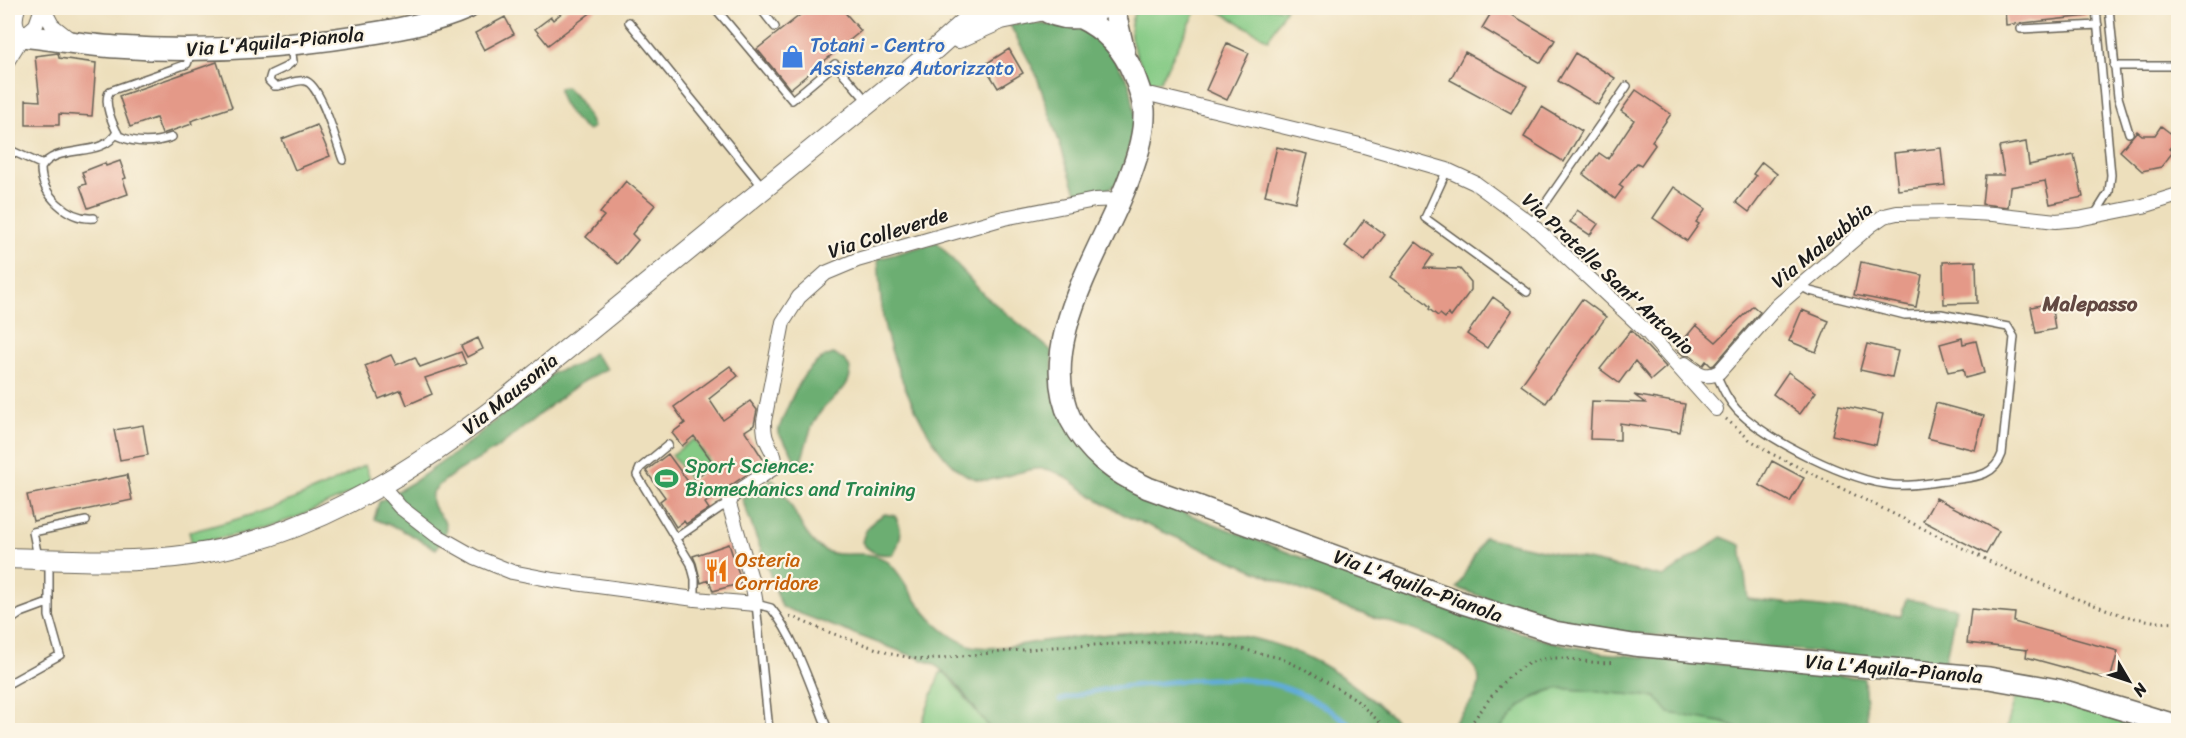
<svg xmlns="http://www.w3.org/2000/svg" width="2186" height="738" font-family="Sriracha,sans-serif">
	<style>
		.green { fill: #85ca85; stroke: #507350; stroke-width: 1.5 }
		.forest { fill: #6cae72; stroke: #446547; stroke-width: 1.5 }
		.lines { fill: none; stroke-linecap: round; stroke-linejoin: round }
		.stream { stroke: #61acd9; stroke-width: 5 }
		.building { fill: #e49988 }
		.lane-casing { stroke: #656054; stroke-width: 10 }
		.street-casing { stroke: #656054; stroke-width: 16 }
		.secondary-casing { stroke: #656054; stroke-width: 22 }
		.primary-casing { stroke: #656054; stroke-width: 24 }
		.path { stroke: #656054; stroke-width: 3; stroke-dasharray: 1.5 4.5; stroke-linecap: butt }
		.lane { stroke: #fff; stroke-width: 7 }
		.street { stroke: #fff; stroke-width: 14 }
		.secondary { stroke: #fff; stroke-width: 20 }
		.primary { stroke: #fff; stroke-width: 21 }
		.labels { text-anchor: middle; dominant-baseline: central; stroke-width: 4.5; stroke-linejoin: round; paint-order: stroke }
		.street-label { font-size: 20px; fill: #1c1c1c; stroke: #fcf5e5 }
		.shop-label { font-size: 20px; fill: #366cbe; stroke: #fcf5e5; text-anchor: start }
		.leisure-label { font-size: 20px; fill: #27864d; stroke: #fcf5e5; text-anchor: start }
		.food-label { font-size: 20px; fill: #c56008; stroke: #fcf5e5; text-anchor: start }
		.neighbourhood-label { font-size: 21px; font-weight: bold; fill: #624842; stroke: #fcf5e5 }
	</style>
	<rect width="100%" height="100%" fill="#fcf5e5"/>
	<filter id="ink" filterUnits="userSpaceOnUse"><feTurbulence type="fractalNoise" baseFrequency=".0167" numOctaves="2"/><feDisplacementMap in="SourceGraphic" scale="12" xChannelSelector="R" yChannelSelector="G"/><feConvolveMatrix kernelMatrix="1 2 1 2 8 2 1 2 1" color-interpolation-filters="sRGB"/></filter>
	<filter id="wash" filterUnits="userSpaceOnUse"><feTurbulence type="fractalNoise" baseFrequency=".008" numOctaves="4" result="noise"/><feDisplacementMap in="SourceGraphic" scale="24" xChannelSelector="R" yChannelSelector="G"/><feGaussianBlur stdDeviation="1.35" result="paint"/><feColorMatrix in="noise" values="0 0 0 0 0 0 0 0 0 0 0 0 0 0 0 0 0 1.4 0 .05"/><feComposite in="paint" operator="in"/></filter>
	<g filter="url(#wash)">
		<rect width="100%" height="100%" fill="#eddfbc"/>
		<path class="green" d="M1137,8H1198L1160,81L1150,82C1138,58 1121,34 1137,8Z
			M1214,8H1286L1268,40Z
			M694,439L711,463L689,479L672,455Z
			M365,465L372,484L295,518L253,531L188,545L192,543L189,532C252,517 309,497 365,465Z
			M945,672L991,730H921L920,728L940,673Z
			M1558,688L1657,697L1742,730H1499C1516,708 1532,696 1558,688Z
			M2016,694L2068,704L2161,730H2006Z"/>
		<path class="forest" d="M1026,22L1082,29L1105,44L1130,84L1136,120L1120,182L1107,190L1078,198L1036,74L1010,25Z
			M565,87C578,95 587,113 593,127L588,131C577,123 558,103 559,88Z
			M937,242L983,294L1052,351L1054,398L1151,500L1387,590L1544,640L1603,653L1864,678L1868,730H1742L1725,723L1669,713L1656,697L1558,688L1539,694L1520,707L1499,730H1448C1459,716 1487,691 1477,672C1470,658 1452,648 1439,641C1406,624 1369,618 1335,604C1266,576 1197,546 1128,517C1116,510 1104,504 1093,496C1078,487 1063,472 1045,469C1021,466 997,486 973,478C932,465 892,364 884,323C880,303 880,281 878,259Z
			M593,353L607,369C566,387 537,419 501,445C480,461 449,472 432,493C428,522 462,512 436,549L400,529L374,519L379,502L415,481L462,448L554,372L577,365Z
			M833,354C842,358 851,363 850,373C850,388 831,399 822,410C807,428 807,449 798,469L790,449L778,433C780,424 783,418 786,411C796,388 807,361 833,354Z
			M772,479C777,485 782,491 786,497C797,514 805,539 822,549C841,561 868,546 888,562C898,570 904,583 912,594C925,615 945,636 969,645C993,653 1033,641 1059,639C1085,636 1110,634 1136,632C1151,631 1166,628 1181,628C1193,628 1205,631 1217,632C1299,642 1348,674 1406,730H991L955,682L934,664L782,607L742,499Z
			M885,514L895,516C904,531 901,539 894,554C881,556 870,554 862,542C865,528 872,521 885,514Z
			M1484,537L1663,577L1722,537L1741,545L1748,599L1901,616L1906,599L1956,608L1945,663L1863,657L1619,632L1535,615L1457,588Z"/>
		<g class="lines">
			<path class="stream" d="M1060,700C1093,689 1126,686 1160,683C1245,674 1288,675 1358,730"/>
		</g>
		<g id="blocks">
			<path class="building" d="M568,8H597L548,45L535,29L551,17L553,20Z
				M809,8H841L861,31L790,89L757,49Z
				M1494,8H1500L1555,40L1541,63L1482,28Z
				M2005,8H2086L2087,16L2006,25Z
				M505,17L514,34L484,50L475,33Z
				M1227,43L1249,53L1227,100L1206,90Z
				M1009,49L1023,73L998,88L984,65Z
				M1465,52L1527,86L1511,113L1450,80Z
				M58,53L59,58L96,63L92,116L59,114V125H26V100L40,101L35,56Z
				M1575,53L1615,78L1598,105L1558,81Z
				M217,62L232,107L191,121L192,124L162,134L156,118L130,127L119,96Z
				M1636,90L1671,114L1652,141L1655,145L1641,165L1637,163L1619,185L1623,188L1615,199L1583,174L1599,153L1608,159L1634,120L1621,111Z
				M1542,107L1582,131L1564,162L1524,137Z
				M317,125L330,156L295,170L282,139Z
				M2161,126L2178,139L2169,149L2173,152L2161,167L2142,171L2120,151L2137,131L2142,135H2155Z
				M2026,142L2029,165L2074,155L2083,197L2050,204L2045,181L2010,187L2008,207L1982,204L1985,175H2004L1999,147Z
				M1277,147L1307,154L1295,202L1265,195Z
				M1941,148L1945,185L1898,190L1894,153Z
				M120,161L126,178L123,179L128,194L88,208L80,186L86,184L82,172L105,163L106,166Z
				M1762,162L1777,174L1749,212L1736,202L1756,176L1753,174Z
				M626,181L655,205L632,234L638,240L618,264L586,237L604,216L600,213Z
				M1674,187L1706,209L1696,222L1699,224L1687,241L1653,218Z
				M1577,210L1598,224L1590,235L1570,222Z
				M1364,220L1385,235L1365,261L1345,246Z
				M1416,242L1433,255L1424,268L1460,269L1471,282V290L1451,317L1448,314L1445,318L1440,314L1438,316L1429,309L1430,307L1425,302L1390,277Z
				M1976,261L1977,303L1944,304L1943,262Z
				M1861,262L1922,275L1916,307L1854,295Z
				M1493,297L1512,311L1487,348L1467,334Z
				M1582,299L1606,317L1546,403L1521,385Z
				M2051,303L2055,329L2036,333L2031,307Z
				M1753,306L1760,312L1714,365L1711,366L1706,361L1703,365L1690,356L1683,355L1676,349L1696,325L1716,342Z
				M1802,310L1829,321L1816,352L1789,341Z
				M1631,330L1666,367L1651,380L1635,361L1619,383L1600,369Z
				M478,338L483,349L467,357L461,346Z
				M1962,338L1963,344L1976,341L1984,373L1965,378L1963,369L1948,372L1940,344Z
				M1867,344L1898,351L1892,377L1860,370Z
				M461,352L466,364L425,378L432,394L407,405L401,390L379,399L365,366L391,355L396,365L415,357L420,367Z
				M730,366L738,376L709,399L723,420L750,401L757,410L754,425L745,431L765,462L705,503L709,509L686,524L684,521L676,527L660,501L665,497L646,471L668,454L689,483L714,464L694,436L682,446L672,433L685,423L674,407Z
				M1788,372L1816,392L1800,414L1773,394Z
				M1634,395L1685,404L1680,432L1620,423V440L1590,439L1592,401L1645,403Z
				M1936,403L1984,416L1975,450L1927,438Z
				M1839,405L1883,414L1876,445L1832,435Z
				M143,425L148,455L120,460L114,430Z
				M1772,461L1804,478L1790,502L1759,485Z
				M127,475L132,500L33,521L27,495Z
				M1936,498L1999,531L1986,554L1923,521Z
				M729,544L742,583L713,591L709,580L701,583L696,563L693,556Z
				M1971,609L2015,613L2014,622L2118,651L2110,680L2026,657L2027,650L1967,643Z"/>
		</g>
	</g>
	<g filter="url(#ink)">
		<use href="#blocks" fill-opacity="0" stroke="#656054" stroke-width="1.5"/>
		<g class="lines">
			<defs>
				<path id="lane" d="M715,8L792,100L835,64L867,101
					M760,8L775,27
					M2109,8L2118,97L2129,133
					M629,22L762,186
					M2021,29L2098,25
					M291,47L293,61L286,67L271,74L269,81L274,86H278C285,85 298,79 305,81C321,84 337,145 343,160
					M2114,66H2178
					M172,137C156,143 136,144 119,136C113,125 102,101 110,91L187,64L191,53
					M8,150L12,151L43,165
					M1447,170L1425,218L1527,292
					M2094,216L2109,192L2111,175L2096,8
					M94,218C68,220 41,195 41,168C56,142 102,160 117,132
					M1531,224L1627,86
					M1716,374C1722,387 1727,399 1737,410C1768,441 1849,481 1893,485C1913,487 1933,482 1953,480C1974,477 1994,477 2002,454L2014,337L2008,327L1941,314L1905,315L1810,291L1800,286
					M668,445L640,468L637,475L691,564L695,579V599
					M676,538L720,508L729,504
					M38,557L33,532L86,521
					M8,622L21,613L48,603
					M8,684L60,655L49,616V562
					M769,730L756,604L771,608C796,638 813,693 828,730"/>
				<path id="street" d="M18,8C14,19 15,27 23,36
					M43,8L52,25L71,40
					M8,60L23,36L36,25L42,8
					M1141,96L1153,95L1165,98L1364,146L1447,170L1475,183L1531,224L1649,334L1716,409
					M1685,364C1696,372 1705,380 1719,372L1777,306L1871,225L1884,216L1897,213L1955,212L1993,214L2056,221L2078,219L2143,206L2178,195
					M382,486L400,507L436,535L475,557L512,572L553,580L695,599L756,604L752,582L729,504L732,496L736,493L772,469C779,458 771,451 767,441C764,435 764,428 764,421L783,322L799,297L826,273L857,260L1004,218L1095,200L1121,199"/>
				<path id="secondary" d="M958,38L1001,19L1044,10
					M8,558C68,560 130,564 190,555C302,539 402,479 491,411L934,50L981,8"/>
				<path id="primary" d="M1041,8C1060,21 1083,21 1102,8
					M1114,8L1124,52
					M1079,17C1105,29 1123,48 1134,75C1138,86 1143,97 1144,110C1145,132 1138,155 1130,176C1104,248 1033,344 1071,420C1088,453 1115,473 1148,488L1463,603L1554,632L1633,645L1989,678L2058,690L2178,726
					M8,35C44,37 80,45 116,47C199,53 281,48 362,35C399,29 434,23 468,8"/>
			</defs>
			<use href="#lane" class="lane-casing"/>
			<use href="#street" class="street-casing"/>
			<use href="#secondary" class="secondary-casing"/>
			<use href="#primary" class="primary-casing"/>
			<path class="path" d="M1726,419L1749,439L1772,454L1999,566L2072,597L2125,616L2157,622L2178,623
				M790,616L823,630L891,654L923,660L1051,647L1187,641L1225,645L1280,658L1304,669L1354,698L1388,730
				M1466,730C1493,697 1511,656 1560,658C1577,659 1597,665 1615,662"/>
			<use href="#lane" class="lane"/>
			<use href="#street" class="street"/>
			<use href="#secondary" class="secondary"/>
			<use href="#primary" class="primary"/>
		</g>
	</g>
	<defs>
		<symbol id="shop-bare" viewBox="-9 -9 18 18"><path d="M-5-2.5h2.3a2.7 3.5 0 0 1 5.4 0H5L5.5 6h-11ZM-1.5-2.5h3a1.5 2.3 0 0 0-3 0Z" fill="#3f7fe0" stroke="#fcf5e5" stroke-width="2.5" paint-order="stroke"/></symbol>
		<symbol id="stadium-bare" viewBox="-9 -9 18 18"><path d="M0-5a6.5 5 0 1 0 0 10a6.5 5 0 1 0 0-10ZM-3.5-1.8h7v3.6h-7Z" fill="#2e9e5b" stroke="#fcf5e5" stroke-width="2.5" paint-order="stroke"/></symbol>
		<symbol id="restaurant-bare" viewBox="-9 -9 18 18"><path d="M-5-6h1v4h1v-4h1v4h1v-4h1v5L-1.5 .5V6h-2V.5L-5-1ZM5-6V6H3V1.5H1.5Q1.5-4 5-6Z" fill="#e8710a" stroke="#fcf5e5" stroke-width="2.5" paint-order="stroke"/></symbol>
	</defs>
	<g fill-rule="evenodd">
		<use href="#shop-bare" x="776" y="40" width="33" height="33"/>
		<use href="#stadium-bare" x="650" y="462" width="33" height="33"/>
		<use href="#restaurant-bare" x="700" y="554" width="33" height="33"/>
	</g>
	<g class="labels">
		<g class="street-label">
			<text transform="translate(275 42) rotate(-5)">Via L'Aquila-Pianola</text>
			<text transform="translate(888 233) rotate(-18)">Via Colleverde</text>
			<text transform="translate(1822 245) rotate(-39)">Via Maleubbia</text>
			<text transform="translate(1608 274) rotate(43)">Via Pratelle Sant'Antonio</text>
			<text transform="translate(510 394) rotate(-39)">Via Mausonia</text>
			<text transform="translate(1418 586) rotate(20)">Via L'Aquila-Pianola</text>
			<text transform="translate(1894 669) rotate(5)">Via L'Aquila-Pianola</text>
		</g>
		<g class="shop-label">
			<text x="810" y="45">Totani - Centro<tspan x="810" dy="23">Assistenza Autorizzato</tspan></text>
		</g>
		<g class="leisure-label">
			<text x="685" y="466">Sport Science:<tspan x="685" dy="23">Biomechanics and Training</tspan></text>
		</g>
		<g class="food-label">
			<text x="735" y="560">Osteria<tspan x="735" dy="23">Corridore</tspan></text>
		</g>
		<g class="neighbourhood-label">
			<text x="2090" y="304">Malepasso</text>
		</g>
	</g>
	<rect width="2186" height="738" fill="none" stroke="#fcf5e5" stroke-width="30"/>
	<g transform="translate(2129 681) rotate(129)" stroke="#fcf5e5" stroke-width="4.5" paint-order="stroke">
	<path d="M0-4.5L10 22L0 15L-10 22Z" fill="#1c1c1c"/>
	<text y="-9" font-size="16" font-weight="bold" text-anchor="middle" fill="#1c1c1c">N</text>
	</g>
</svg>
